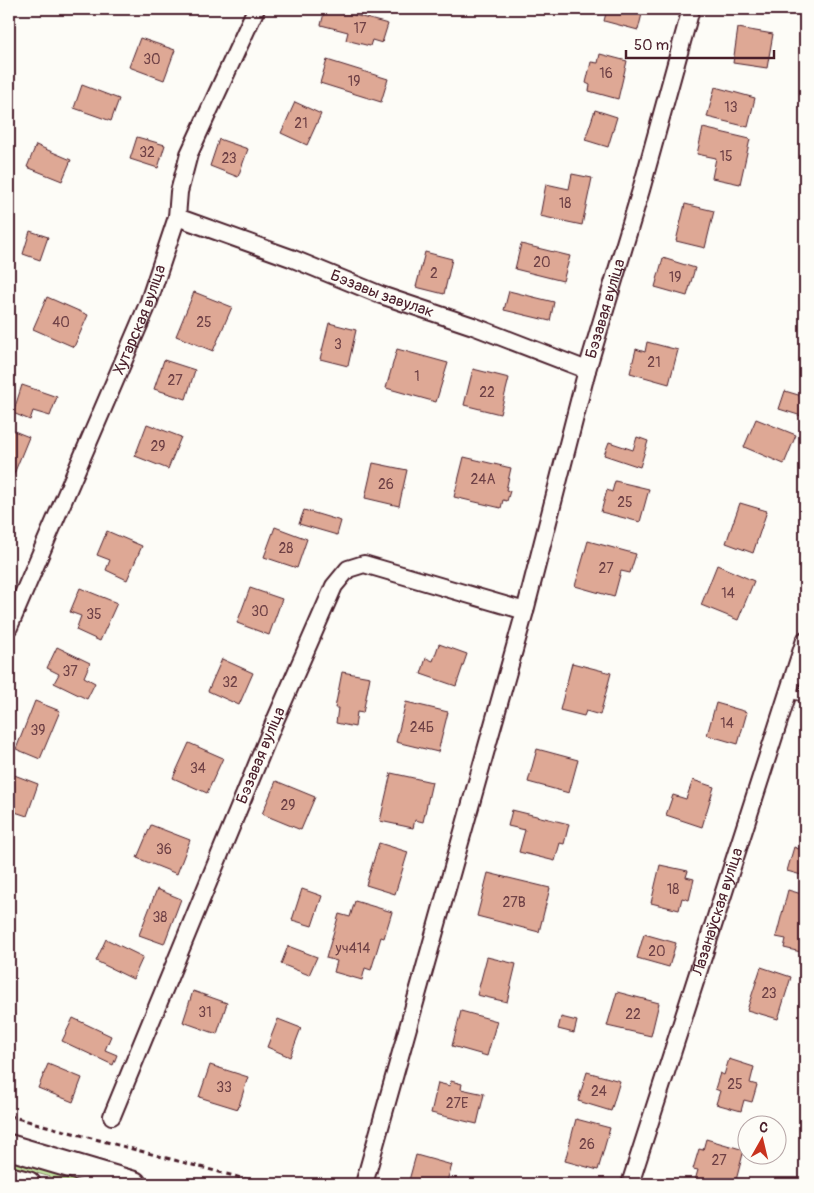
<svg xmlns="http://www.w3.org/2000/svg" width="814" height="1193" font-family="Pangolin,sans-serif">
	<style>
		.green { fill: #c4e7a1; stroke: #878366 }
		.building { fill: #dea895; stroke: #4a1f2b }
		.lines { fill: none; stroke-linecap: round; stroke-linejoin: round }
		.service-casing { stroke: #4a1f2b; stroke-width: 12 }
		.minor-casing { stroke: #4a1f2b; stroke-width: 20 }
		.secondary-casing { stroke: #4a1f2b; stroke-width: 28 }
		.path { stroke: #4a1f2b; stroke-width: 3; stroke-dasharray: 5 4; stroke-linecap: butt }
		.service { stroke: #fdfcf7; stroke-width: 9 }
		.minor { stroke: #fdfcf7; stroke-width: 16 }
		.secondary { stroke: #fdfcf7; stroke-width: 24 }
		.labels { text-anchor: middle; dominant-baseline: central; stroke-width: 4; stroke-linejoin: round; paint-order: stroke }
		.number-label { font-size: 14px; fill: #6f4146 }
		.street-label { font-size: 16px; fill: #4a1f2b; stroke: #fdfcf7 }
	</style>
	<rect width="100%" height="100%" fill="#fdfcf7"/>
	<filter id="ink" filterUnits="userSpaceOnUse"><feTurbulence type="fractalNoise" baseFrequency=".02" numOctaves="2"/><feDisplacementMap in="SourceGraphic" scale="10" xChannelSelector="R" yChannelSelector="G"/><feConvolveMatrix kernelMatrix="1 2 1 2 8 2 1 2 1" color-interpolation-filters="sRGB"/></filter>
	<g filter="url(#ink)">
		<path class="green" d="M9,1154L115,1184H75L9,1165Z"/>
		<path class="building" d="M325,9H332L388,24L382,43L372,40L370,46L346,40L348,32L321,25Z
			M607,9H638L643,10L638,30L604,21Z
			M738,28L773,34L767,68L733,63Z
			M140,38L175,50L164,80L129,67Z
			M600,54L627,61L618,99L589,91L590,85L586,83L591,62L598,63Z
			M327,60L388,79L381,102L320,83Z
			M82,85L119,99L111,121L74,108Z
			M715,87L755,98L748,127L707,117Z
			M295,102L321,114L307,145L281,133Z
			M595,110L617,117L608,147L585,140Z
			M703,128L750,139L740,184L712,178L716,158L697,154Z
			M137,137L165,145L158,168L130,159Z
			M219,139L248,149L238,177L210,166Z
			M36,145L71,160L62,181L27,167Z
			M572,174L592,178L582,225L540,216L546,184L569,189Z
			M685,204L714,211L705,248L676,241Z
			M30,231L48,237L40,260L23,254Z
			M521,244L570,256L563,281L515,269Z
			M425,252L452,259L444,294L416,287Z
			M663,258L695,268L687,296L655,287Z
			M509,291L554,302L550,321L504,310Z
			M194,292L232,307L213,351L176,336Z
			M47,297L88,315L74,347L33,329Z
			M329,323L356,330L348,366L320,359Z
			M647,342L678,350L669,384L630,373L636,349L645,352Z
			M397,349L448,363L436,402L386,388Z
			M164,360L195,370L186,399L154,389Z
			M473,369L509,378L500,414L464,405Z
			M22,385L57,397L50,416L33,411L30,420L13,413Z
			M785,391L805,397V417L779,409Z
			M756,419L796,435L784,464L744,447Z
			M147,424L181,437L168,469L135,456Z
			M9,429L29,437L9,486Z
			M637,437L648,441L640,467L604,455L609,442L633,450Z
			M464,457L511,468L506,490L510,491L507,501L503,500L501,508L454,497Z
			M373,463L407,470L399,506L365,498Z
			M615,481L649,489L640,522L601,512L607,490L612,492Z
			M740,503L767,511L753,553L726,543Z
			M304,510L341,521L337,535L299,524Z
			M275,527L307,539L297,568L264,557Z
			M107,531L142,546L127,580L106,570L110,560L97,555Z
			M588,541L636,554L630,573L621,571L614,597L575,586Z
			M717,565L754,581L738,620L701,605Z
			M80,588L117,603L100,641L76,630L81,616L70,612Z
			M250,588L282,599L269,635L237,623Z
			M439,644L467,654L456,686L421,674L426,658L433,661Z
			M57,647L90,663L84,677L95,683L87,699L54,683L59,674L47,668Z
			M222,659L253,673L239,705L208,691Z
			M572,663L611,673L600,715L586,711L584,716L560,710Z
			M342,672L370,677L363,713L357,712L355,727L336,723L338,708H335Z
			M35,701L60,711L40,759L16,749Z
			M406,702L448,712L438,752L396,742Z
			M716,703L747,712L738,744L707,735Z
			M189,743L223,758L207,793L173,778Z
			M537,749L578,760L569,793L528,782Z
			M9,773L38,784L27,816L9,810Z
			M391,773L432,782L423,822L415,820L413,828L380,821Z
			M693,780L714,787L702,827L666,815L673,795L686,799Z
			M276,781L315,797L301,830L262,814Z
			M512,810L569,824L564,844L560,843L555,861L519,852L525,830L508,826Z
			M151,825L190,840L177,874L137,858Z
			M805,828V876L787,871L794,847L799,849Z
			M379,843L408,852L395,894L366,885Z
			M660,865L688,871L686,877L694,879L689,900L682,898L679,910L651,903Z
			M488,873L550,888L539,932L477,916Z
			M157,889L181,899L164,944L139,935Z
			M302,889L322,896L312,926L292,920Z
			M788,890L805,895V953L784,948L786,939L776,937Z
			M355,901L392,912L384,938L381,937L371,970L365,968L362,980L334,972L337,961L326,958L339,914L350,917Z
			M644,934L676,943L669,967L637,958Z
			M106,939L143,957L133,979L96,961Z
			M288,946L317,957L309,975L281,964Z
			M487,957L516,964L507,1002L477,995Z
			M761,967L791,977L778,1019L747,1010Z
			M193,991L227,1003L217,1034L183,1022Z
			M617,992L659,1003L651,1036L607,1026Z
			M461,1011L497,1021L487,1056L452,1046Z
			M561,1017L577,1021L574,1033L558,1029Z
			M73,1018L111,1036L105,1050L117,1055L113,1065L62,1041Z
			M278,1019L301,1028L290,1057L267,1047Z
			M729,1059L754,1067L750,1083L757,1085L752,1102L744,1100L741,1111L716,1104L720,1091L715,1089L720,1073L724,1075Z
			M48,1064L82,1078L73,1102L38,1088Z
			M210,1065L248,1077L238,1109L199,1097Z
			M587,1072L620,1081L611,1111L578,1101Z
			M451,1081L462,1084L461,1089L484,1094L477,1124L431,1113L438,1083L450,1086Z
			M576,1119L610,1128L598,1170L565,1161Z
			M706,1139L744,1150L735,1184H694L698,1170L693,1169L699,1149L703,1150Z
			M416,1155L452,1165L446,1184H408Z"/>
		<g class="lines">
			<defs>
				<path id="service" d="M789,693L805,697"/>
				<g id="minor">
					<path id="s1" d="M177,217L291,258L381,295L473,326L587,370"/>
					<path id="s2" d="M9,627L148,304L177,217L179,192L189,154L256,9"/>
					<path id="s3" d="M112,1116L274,723L334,586L348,569L364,564L525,611"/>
					<path id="s4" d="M364,1184L525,611L587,370L641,190L691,9"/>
					<path id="s5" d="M630,1184L805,640"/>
				</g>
				<path id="secondary" d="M9,1147L134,1184
					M9,1179L28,1184"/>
			</defs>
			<use href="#service" class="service-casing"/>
			<use href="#minor" class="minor-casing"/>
			<use href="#secondary" class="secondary-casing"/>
			<path class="path" d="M9,1116L264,1184"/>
			<use href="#service" class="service"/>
			<use href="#minor" class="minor"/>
			<use href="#secondary" class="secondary"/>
		</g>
	</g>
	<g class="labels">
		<g class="number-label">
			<text x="360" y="28">17</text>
			<text x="152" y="59">30</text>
			<text x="606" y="73">16</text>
			<text x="354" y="81">19</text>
			<text x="731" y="107">13</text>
			<text x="301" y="123">21</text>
			<text x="147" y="152">32</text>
			<text x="726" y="156">15</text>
			<text x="229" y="158">23</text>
			<text x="565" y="203">18</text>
			<text x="542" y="262">20</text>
			<text x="434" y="273">2</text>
			<text x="675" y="277">19</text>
			<text x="61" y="322">40</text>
			<text x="204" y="322">25</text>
			<text x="338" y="344">3</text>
			<text x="654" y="362">21</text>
			<text x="417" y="376">1</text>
			<text x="175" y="380">27</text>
			<text x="487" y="392">22</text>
			<text x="158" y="446">29</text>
			<text x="483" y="479">24А</text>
			<text x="386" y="484">26</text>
			<text x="625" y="502">25</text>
			<text x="286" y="548">28</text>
			<text x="606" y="568">27</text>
			<text x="728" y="593">14</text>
			<text x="260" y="611">30</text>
			<text x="94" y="614">35</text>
			<text x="70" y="671">37</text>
			<text x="230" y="682">32</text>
			<text x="727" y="723">14</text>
			<text x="422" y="727">24Б</text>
			<text x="38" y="730">39</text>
			<text x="198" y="768">34</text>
			<text x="288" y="805">29</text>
			<text x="164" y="849">36</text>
			<text x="673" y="889">18</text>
			<text x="514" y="902">27В</text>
			<text x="160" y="917">38</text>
			<text x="353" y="948">уч414</text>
			<text x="657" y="951">20</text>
			<text x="769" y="993">23</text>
			<text x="205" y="1012">31</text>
			<text x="633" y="1014">22</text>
			<text x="735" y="1084">25</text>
			<text x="224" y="1087">33</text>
			<text x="599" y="1091">24</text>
			<text x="457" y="1103">27Е</text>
			<text x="587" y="1144">26</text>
			<text x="719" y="1160">27</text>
		</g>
		<g class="street-label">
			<text stroke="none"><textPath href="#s1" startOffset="219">Бэзавы завулак</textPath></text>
			<text stroke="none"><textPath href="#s4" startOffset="908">Бэзавая вуліца</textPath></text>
			<text stroke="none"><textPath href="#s2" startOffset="334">Хутарская вуліца</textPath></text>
			<text stroke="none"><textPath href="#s3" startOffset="390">Бэзавая вуліца</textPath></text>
			<text stroke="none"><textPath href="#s5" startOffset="286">Лазанаўская вуліца</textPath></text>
		</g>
	</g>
	<rect width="814" height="1193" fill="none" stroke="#fdfcf7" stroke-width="30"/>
	<rect x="15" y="15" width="784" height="1163" fill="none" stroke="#4a1f2b" stroke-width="2" filter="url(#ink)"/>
	<g transform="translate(762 1140) rotate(8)"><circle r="24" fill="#fdfcf7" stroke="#b5a4a5"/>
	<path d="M0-4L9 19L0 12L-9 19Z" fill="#c8321e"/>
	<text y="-8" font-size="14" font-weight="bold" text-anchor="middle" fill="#4a1f2b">С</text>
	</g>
	<path d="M626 50v8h148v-8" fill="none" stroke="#4a1f2b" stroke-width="2.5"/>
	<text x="634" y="50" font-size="15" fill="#4a1f2b" stroke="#fdfcf7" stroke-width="4" paint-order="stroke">50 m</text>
</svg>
